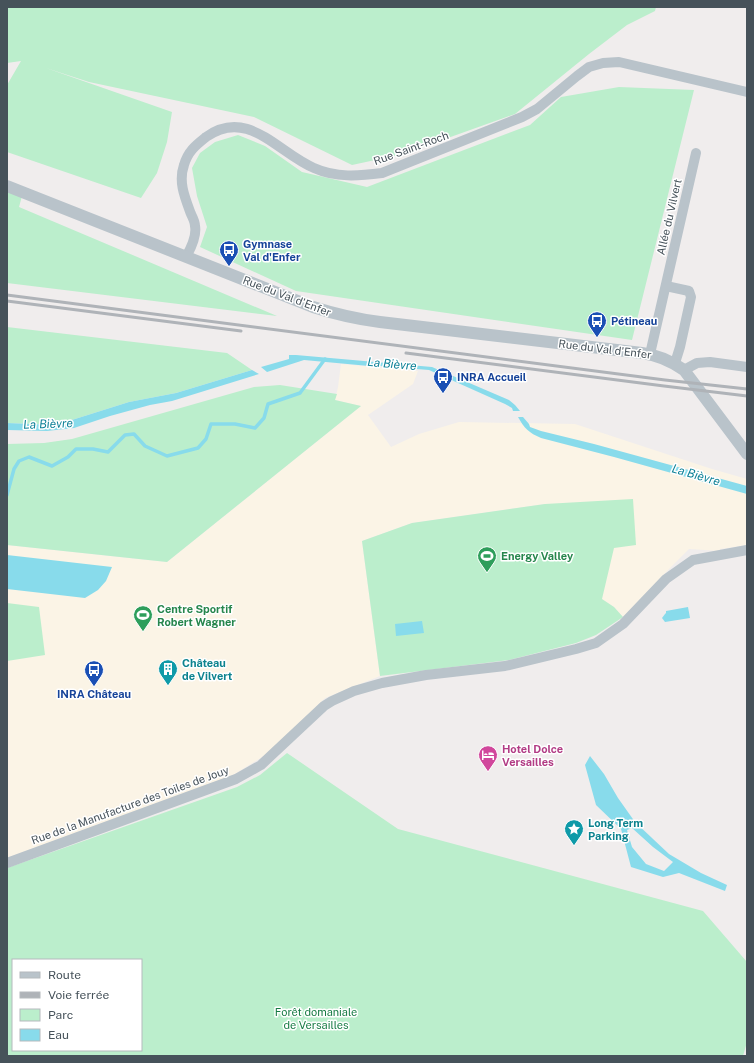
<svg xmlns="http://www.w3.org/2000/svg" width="754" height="1063" font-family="'Public Sans',sans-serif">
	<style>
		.commercial { fill: #fbf4e6 }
		.green { fill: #bec; fill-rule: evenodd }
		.water { fill: #88dbeb; fill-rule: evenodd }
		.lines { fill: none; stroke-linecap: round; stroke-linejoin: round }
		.stream { stroke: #88dbeb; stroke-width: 3.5 }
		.minor { stroke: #b9c3ca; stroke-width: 10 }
		.tertiary { stroke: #b9c3ca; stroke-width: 12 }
		.rail { stroke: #afb3b8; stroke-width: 3 }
		.labels { text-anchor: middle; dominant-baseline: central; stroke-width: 3; stroke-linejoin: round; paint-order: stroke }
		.street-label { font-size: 11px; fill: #46525a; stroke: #fff }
		.transit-label { font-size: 11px; font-weight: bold; fill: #164399; stroke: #fff; text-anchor: start }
		.leisure-label { font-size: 11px; font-weight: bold; fill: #27864d; stroke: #fff; text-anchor: start }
		.culture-label { font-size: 11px; font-weight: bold; fill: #0d838f; stroke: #fff; text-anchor: start }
		.hotel-label { font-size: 11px; font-weight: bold; fill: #b23c85; stroke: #fff; text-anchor: start }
		.park-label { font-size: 11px; fill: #177b44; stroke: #fff }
		.water-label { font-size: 12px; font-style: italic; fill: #0d8197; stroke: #fff }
	</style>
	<rect width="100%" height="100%" fill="#f0eded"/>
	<path class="commercial" d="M341,364L418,371L413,384L368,415L391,447L419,434L459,422L575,424L712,469L747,479V545L720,549V551L689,549L669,569L623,617L614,607L601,599L545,504L412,523L362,541L380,676L325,698L270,752L233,775L7,858V545L167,562L361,406L335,400L338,387Z"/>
	<path class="green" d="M7,7H656L655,11L627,25L589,54L515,114L403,154L352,165L254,117L89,82L46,68L172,112L167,142L157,173L141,198L7,152V85L21,61L7,63Z
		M619,87L694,90L632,340L296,291L200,247L207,227L197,196L192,168L200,153L215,142L238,135L265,146L302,172L367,187L530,125L561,97Z
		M7,191L22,196L19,207L277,316L7,283Z
		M7,327L227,353L252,370L176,393L129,402L56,425L7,423Z
		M280,385L337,394L335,400L361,406L167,562L7,545V444L44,443L72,439L254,387Z
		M633,499L636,545L614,548L602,599L614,607L623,617L596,635L576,643L509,660L380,676L362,541L412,523L545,504Z
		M7,603L39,607L45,655L7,661Z
		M287,753L398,829L703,911L747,962V1042L743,1056H7V868L237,787L260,775ZM13,960H141V1050H13Z"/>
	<path class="water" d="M289,355H296L432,367L509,400L515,405L520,411H513L512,408L505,404L429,370L380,366V367L304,360L267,372L261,367L289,359Z
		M252,370L259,374L172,401L150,405L110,416L74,428L47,431L7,430V423L56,425L129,402L176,393Z
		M518,417H523L529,424L530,427L541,431L594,444L747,486V494L614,457L541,438C529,433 524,428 518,417Z
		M7,555L112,567L106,581L98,590L85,598L7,589Z
		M688,607L690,618L665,622L662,618L665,614L666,613V611Z
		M422,621L424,633L396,636L395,624Z
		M590,756L604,774L618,798L635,822L669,854L701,873L727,885L725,891L679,873L663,877L631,867L621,829L596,805L585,765ZM632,828L653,847L673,862L664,871L646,864L632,847L627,830Z"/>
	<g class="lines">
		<path class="stream" d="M7,495L14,469L19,461L29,457L52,466L68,457L76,449H93L108,452L125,435L134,434L145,446L167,456L198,448L206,439L211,424H235L255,428L264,418L268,404L300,393L325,359"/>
		<path class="minor" d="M186,257C191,248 197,236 195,226C195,222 193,218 191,214C185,198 178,182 184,165C188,151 196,145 206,137C248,107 278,153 314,168C336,178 359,176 382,173L522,117L537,109L577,76L589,67L603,63L619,62L747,92
			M666,286L689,291L691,297L680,347L675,363
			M650,354L696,153
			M684,370L697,363L710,362L747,367
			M7,863L236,779L261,765L324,706L332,701L354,691L382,683L426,675L505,666L576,649L596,643L623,624L666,579L693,560L747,550"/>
		<path class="tertiary" d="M7,186L313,307C335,314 356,319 380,322L642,353C658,355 671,361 684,370L747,454"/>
		<path class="rail" d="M7,295L665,380L747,389
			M7,301L241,331
			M406,353L664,386L747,396"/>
	</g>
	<defs>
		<symbol id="bus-pin" viewBox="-11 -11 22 30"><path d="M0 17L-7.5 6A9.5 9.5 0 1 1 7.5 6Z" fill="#1a4fb4" stroke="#fff"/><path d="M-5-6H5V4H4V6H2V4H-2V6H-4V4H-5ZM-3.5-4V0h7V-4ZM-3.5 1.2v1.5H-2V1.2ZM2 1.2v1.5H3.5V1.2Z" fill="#fff"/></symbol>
		<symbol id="stadium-pin" viewBox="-11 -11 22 30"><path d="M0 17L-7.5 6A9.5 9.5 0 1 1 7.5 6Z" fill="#2e9e5b" stroke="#fff"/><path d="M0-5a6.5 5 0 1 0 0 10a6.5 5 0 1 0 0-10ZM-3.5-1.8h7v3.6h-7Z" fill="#fff"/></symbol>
		<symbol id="building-pin" viewBox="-11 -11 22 30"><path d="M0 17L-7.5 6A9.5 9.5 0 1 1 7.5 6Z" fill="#0f9aa8" stroke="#fff"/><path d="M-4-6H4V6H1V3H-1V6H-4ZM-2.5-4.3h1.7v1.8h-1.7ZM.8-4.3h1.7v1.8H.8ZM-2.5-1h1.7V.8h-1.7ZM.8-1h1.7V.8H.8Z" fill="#fff"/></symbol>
		<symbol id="hotel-pin" viewBox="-11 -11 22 30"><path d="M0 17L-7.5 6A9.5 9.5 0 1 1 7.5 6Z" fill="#d1479c" stroke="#fff"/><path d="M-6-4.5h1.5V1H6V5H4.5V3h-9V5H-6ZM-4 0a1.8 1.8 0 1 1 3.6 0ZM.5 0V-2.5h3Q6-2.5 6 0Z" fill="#fff"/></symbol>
		<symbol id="sight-pin" viewBox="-11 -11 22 30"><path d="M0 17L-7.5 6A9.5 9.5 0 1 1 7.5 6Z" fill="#0f9aa8" stroke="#fff"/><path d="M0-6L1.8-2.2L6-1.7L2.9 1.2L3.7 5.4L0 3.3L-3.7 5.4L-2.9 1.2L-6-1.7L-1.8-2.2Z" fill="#fff"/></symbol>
	</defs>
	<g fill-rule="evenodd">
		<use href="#bus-pin" x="218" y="239" width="22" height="30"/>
		<use href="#bus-pin" x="586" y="310" width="22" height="30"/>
		<use href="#bus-pin" x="432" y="366" width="22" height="30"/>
		<use href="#stadium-pin" x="476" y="545" width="22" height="30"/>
		<use href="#stadium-pin" x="132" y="604" width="22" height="30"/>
		<use href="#building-pin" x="157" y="658" width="22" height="30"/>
		<use href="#bus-pin" x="83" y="659" width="22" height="30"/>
		<use href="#hotel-pin" x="477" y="744" width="22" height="30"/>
		<use href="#sight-pin" x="563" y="818" width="22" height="30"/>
	</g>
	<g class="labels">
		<g class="street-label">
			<text transform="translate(411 148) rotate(-20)">Rue Saint-Roch</text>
			<text transform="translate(669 217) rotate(-77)">Allée du Vilvert</text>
			<text transform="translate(287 296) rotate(21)">Rue du Val d'Enfer</text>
			<text transform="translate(605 349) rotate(7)">Rue du Val d'Enfer</text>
			<text transform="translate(130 805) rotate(-20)">Rue de la Manufacture des Toiles de Jouy</text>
		</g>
		<g class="transit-label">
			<text x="243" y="244">Gymnase<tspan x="243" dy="13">Val d'Enfer</tspan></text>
			<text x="611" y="321">Pétineau</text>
			<text x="457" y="377">INRA Accueil</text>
			<text x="94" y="694" text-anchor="middle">INRA Château</text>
		</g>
		<g class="leisure-label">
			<text x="501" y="556">Energy Valley</text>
			<text x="157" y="609">Centre Sportif<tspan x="157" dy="13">Robert Wagner</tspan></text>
		</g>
		<g class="culture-label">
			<text x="182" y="663">Château<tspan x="182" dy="13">de Vilvert</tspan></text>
			<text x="588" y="823">Long Term<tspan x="588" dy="13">Parking</tspan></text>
		</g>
		<g class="hotel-label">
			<text x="502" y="749">Hotel Dolce<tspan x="502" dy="13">Versailles</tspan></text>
		</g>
		<g class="park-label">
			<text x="316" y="1012">Forêt domaniale<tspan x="316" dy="13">de Versailles</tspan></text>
		</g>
		<g class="water-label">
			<text transform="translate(392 364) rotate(5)">La Bièvre</text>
			<text transform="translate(48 424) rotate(-2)">La Bièvre</text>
			<text transform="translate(696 475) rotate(16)">La Bièvre</text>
		</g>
	</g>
	<rect width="754" height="1063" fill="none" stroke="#46525a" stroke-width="16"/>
	<rect x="12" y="959" width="130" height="92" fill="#ffffff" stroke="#b5babd"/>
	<rect x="20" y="972" width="20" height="6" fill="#b9c3ca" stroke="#b5babd"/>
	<text x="48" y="979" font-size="12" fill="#46525a">Route</text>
	<rect x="20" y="992" width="20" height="6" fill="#afb3b8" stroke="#b5babd"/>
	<text x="48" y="999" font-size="12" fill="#46525a">Voie ferrée</text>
	<rect x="20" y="1009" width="20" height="12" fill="#bbeecc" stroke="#b5babd"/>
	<text x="48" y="1019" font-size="12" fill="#46525a">Parc</text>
	<rect x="20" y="1029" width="20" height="12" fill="#88dbeb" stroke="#b5babd"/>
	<text x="48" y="1039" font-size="12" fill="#46525a">Eau</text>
</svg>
